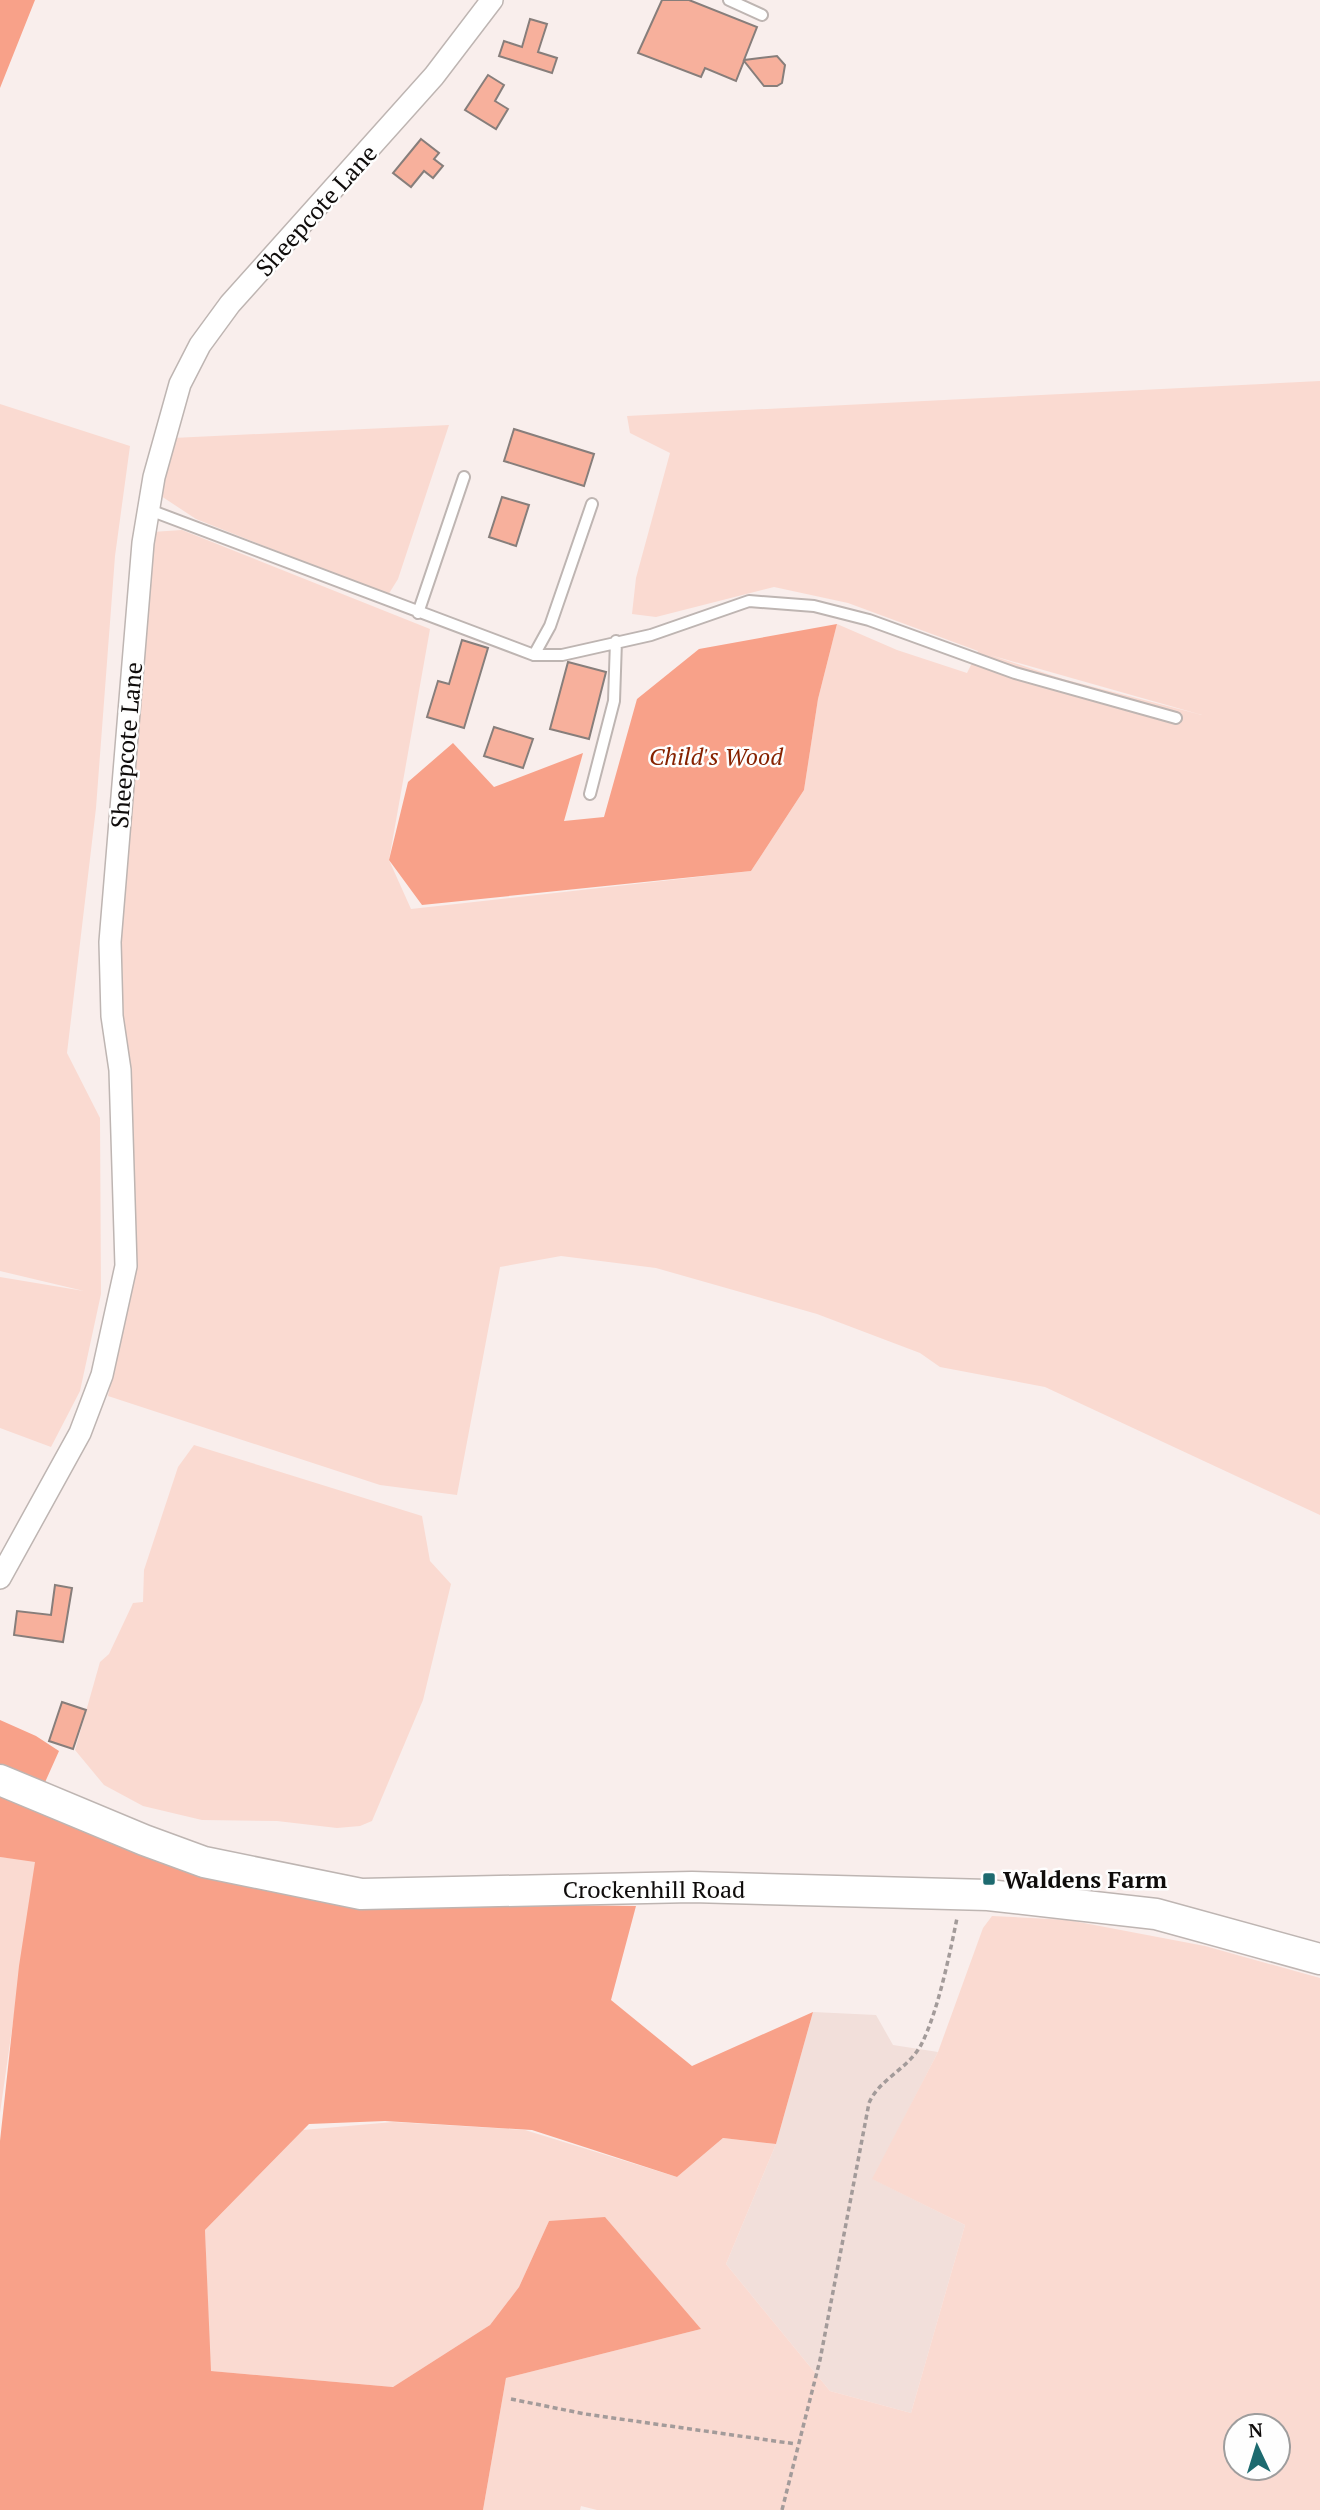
<svg xmlns="http://www.w3.org/2000/svg" width="1320" height="2510" font-family="'PT Serif',serif">
	<style>
		.built { fill: #f2dfda }
		.green { fill: #fadad1; fill-rule: evenodd }
		.forest { fill: #f8a189 }
		.building { fill: #f7b09c; stroke: #877e7b; stroke-width: 2 }
		.lines { fill: none; stroke-linecap: round; stroke-linejoin: round }
		.service-casing { stroke: #beb5b2; stroke-width: 14 }
		.minor-casing { stroke: #beb5b2; stroke-width: 24 }
		.secondary-casing { stroke: #beb5b2; stroke-width: 33 }
		.path { stroke: #a39b9a; stroke-width: 3.5; stroke-dasharray: 5 3.5; stroke-linecap: butt }
		.service { stroke: #fff; stroke-width: 10 }
		.minor { stroke: #fff; stroke-width: 21 }
		.secondary { stroke: #fff; stroke-width: 30 }
		.poi-dot { fill: #1d6a6f; stroke: #fefefe; stroke-width: 2.5 }
		.labels { text-anchor: middle; dominant-baseline: central; stroke-width: 5; stroke-linejoin: round; paint-order: stroke }
		.street-label { font-size: 24px; fill: #0f0c0b; stroke: #fefefe }
		.park-label { font-size: 24px; font-style: italic; fill: #862200; stroke: #fefefe }
		.poi-label { font-size: 24px; font-weight: bold; fill: #0f0c0b; stroke: #fefefe; text-anchor: start }
	</style>
	<rect width="100%" height="100%" fill="#f9eeec"/>
	<path class="built" d="M813,2012L876,2015L893,2045L938,2052L873,2179L965,2225L911,2413L830,2391L726,2264L776,2144Z"/>
	<path class="green" d="M1320,381V1515L1045,1387L940,1367L920,1353L817,1314L656,1268L561,1256L500,1267L457,1495L380,1485L108,1396L137,1250L127,1074L118,975L152,532L182,530L430,629L389,860L411,909L751,871L804,790L818,699L837,624L897,650L967,673L978,651L848,603L774,587L656,617L632,614L636,578L670,453L630,433L627,416ZM990,655L1202,715L1063,679Z
		M0,404L130,446L115,556L96,808L67,1053L100,1118L101,1294L80,1391L51,1447L0,1428V1277L84,1291L0,1271Z
		M449,425L398,579L388,595L196,519L158,494L173,438Z
		M194,1445L422,1516L430,1561L451,1584L423,1700L372,1821L360,1826L337,1828L277,1821L202,1820L143,1806L104,1785L75,1750L100,1662L109,1654L133,1603L143,1602L144,1570L178,1467Z
		M0,1857L36,1861L0,2113Z
		M992,1916L1068,1920L1205,1946L1320,1978V2510H597L581,2506L580,2510H483L506,2378L701,2329L549,2221L519,2287L490,2325L393,2387L210,2371L205,2230L303,2130L393,2122L525,2130L677,2177L723,2138L776,2144L726,2264L830,2391L911,2413L965,2225L872,2179L938,2052L983,1928ZM1236,2426H1278V2468H1236Z"/>
	<path class="forest" d="M0,0H35L0,88Z
		M837,624L818,699L804,790L751,871L422,905L389,860L408,782L453,743L494,787L583,753L564,821L604,817L637,699L699,649Z
		M0,1720L36,1736L59,1751L42,1789L0,1772Z
		M0,1780L202,1871L465,1904L636,1906L611,2000L692,2066L813,2012L776,2144L723,2138L677,2177L532,2130L385,2121L309,2124L205,2230L211,2371L393,2387L490,2325L519,2287L549,2221L605,2217L701,2329L506,2378L483,2510H0V2141L19,1966L35,1862L0,1857Z"/>
	<path class="building" d="M662,0H689L757,27L744,60L777,56L785,65L782,83L777,86H764L744,61L736,81L705,68L701,77L638,53Z
		M530,19L547,24L538,52L557,58L552,73L499,56L504,41L522,47Z
		M488,75L504,85L495,101L508,109L496,129L465,110Z
		M421,139L439,153L434,159L443,166L433,178L424,171L411,187L393,173Z
		M514,429L594,454L584,486L504,461Z
		M502,497L529,505L516,546L489,537Z
		M462,640L488,648L464,728L427,717L438,681L449,684Z
		M568,662L606,672L589,739L550,729Z
		M494,727L533,739L523,768L484,756Z
		M55,1585L72,1588L63,1642L14,1635L17,1611L51,1615Z
		M62,1702L86,1710L73,1749L49,1741Z"/>
	<g class="lines">
		<defs>
			<path id="service" d="M729,0L762,15
				M147,509L534,655H562L651,635L749,601L814,606L869,620L1015,673L1176,718
				M418,613L464,477
				M534,655L550,626L592,504
				M590,794L614,701L616,641"/>
			<path id="minor" d="M0,1578L80,1433L102,1375L126,1266L120,1070L112,1016L110,942L143,543L154,477L180,384L200,345L230,304L434,76L492,0"/>
			<path id="secondary" d="M0,1780L144,1840L204,1862L361,1894L692,1887L988,1895L1156,1914L1320,1959"/>
		</defs>
		<use href="#service" class="service-casing"/>
		<use href="#minor" class="minor-casing"/>
		<use href="#secondary" class="secondary-casing"/>
		<path class="path" d="M511,2399L585,2414L796,2444
			M782,2510L820,2360L869,2103C879,2079 910,2068 922,2043C938,2011 950,1953 957,1918"/>
		<use href="#service" class="service"/>
		<use href="#minor" class="minor"/>
		<use href="#secondary" class="secondary"/>
	</g>
	<rect class="poi-dot" x="982" y="1872" width="14" height="14" rx="3.5"/>
	<g class="labels">
		<g class="street-label">
			<text transform="translate(316 210) rotate(-48)">Sheepcote Lane</text>
			<text transform="translate(126 745) rotate(-85)">Sheepcote Lane</text>
			<text x="654" y="1889">Crockenhill Road</text>
		</g>
		<g class="park-label">
			<text x="716" y="756">Child's Wood</text>
		</g>
		<g class="poi-label">
			<text x="1003" y="1879">Waldens Farm</text>
		</g>
	</g>
	<g transform="translate(1257 2447) rotate(356)"><circle r="33" fill="#fefefe" stroke="#9e9d9d" stroke-width="2"/>
	<path d="M0-5L12 26L0 18L-12 26Z" fill="#1d6a6f"/>
	<text y="-10" font-size="19" font-weight="bold" text-anchor="middle" fill="#0f0c0b">N</text>
	</g>
</svg>
